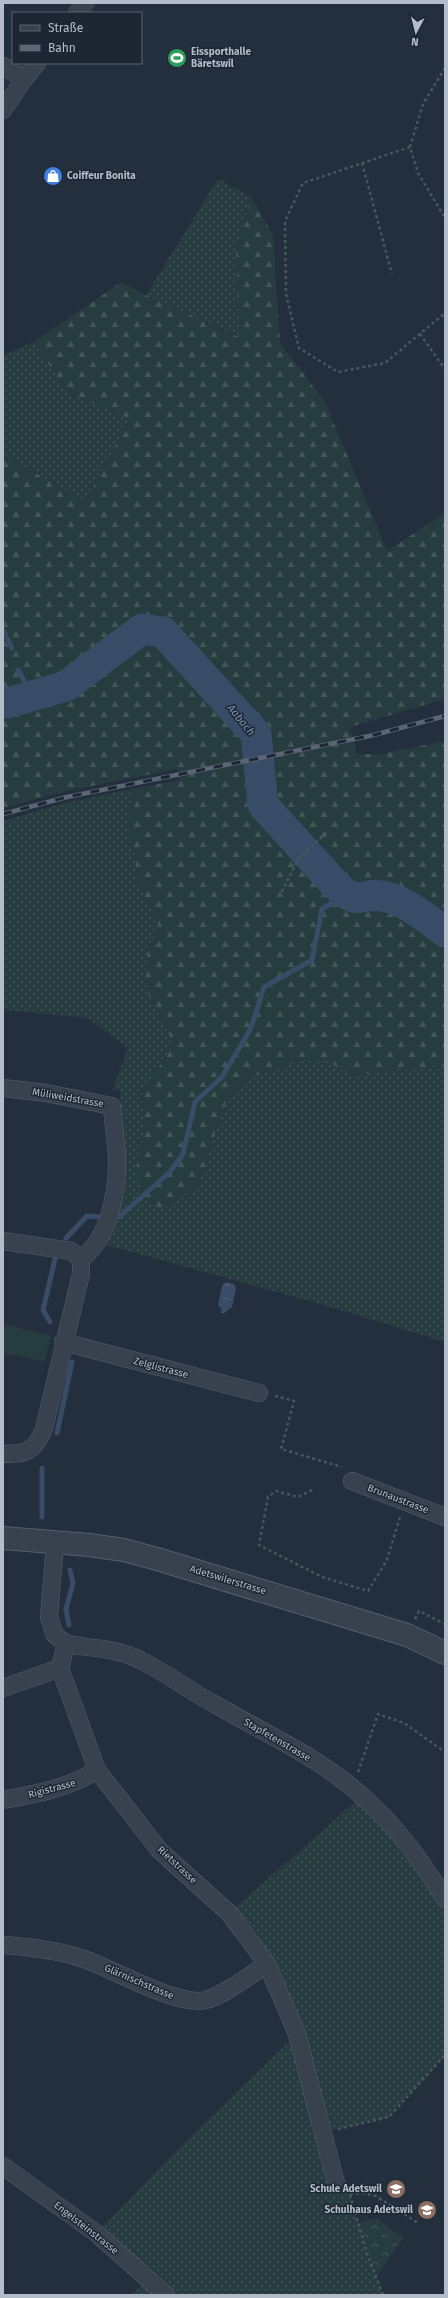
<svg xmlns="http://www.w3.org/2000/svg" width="448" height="2298" font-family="'Fira Sans',sans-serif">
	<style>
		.grass { fill: url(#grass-dots) }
		.forest { fill: url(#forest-firs) }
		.park { fill: url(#park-crowns) }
		.garden { fill: #263c3f }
		.water { fill: url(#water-ripples) }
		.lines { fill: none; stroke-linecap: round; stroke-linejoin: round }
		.stream { stroke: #394c67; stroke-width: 5 }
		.river { stroke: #394c67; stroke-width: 31 }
		.minor-casing { stroke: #565f6c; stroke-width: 18 }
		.tertiary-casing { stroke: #565f6c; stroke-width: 24 }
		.path { stroke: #44595c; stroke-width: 2.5; stroke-dasharray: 3 3; stroke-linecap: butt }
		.minor { stroke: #38414e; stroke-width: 17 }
		.tertiary { stroke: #38414e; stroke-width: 22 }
		.rail-casing { stroke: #5a6575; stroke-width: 4.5 }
		.rail { stroke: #1d2633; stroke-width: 3; stroke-dasharray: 9; stroke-linecap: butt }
		.labels { text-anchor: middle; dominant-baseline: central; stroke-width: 3; stroke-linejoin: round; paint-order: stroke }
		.poi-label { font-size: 10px; font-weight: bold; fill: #b4bcc9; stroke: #1d2633; text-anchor: start }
		.street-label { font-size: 10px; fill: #b4bcc9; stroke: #1d2633 }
		.water-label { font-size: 11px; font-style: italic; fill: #7c92b1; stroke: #1d2633 }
	</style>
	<defs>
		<pattern id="grass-dots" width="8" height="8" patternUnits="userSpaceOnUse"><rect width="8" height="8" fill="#263c3f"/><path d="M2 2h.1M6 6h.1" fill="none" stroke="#435659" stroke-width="1.8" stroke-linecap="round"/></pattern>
		<pattern id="forest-firs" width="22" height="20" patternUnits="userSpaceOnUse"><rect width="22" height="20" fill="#263c3f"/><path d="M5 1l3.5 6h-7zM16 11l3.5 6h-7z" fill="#435659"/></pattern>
		<pattern id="park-crowns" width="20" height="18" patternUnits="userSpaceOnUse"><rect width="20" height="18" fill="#263c3f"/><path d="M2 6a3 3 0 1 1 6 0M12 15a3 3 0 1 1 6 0" fill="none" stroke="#435659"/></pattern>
		<pattern id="water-ripples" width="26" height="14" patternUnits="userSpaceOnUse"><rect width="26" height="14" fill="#394c67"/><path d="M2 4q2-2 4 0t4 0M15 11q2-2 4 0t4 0" fill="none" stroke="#53647b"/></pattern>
	</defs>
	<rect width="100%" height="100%" fill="#242f3e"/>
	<path class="grass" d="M218,179L251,197L236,249L240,337L146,295Z
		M33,342L69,393L130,419L85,502L3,454V356Z
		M132,789L129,831L136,859L135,876L161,930L148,945V993L174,1045L142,1092L144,1134L136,1169L197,1188L226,1102L248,1078L303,1059H325L351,1076L442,1065L445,1067V1342L317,1303L103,1244L114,1220L125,1179L120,1089L112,1090L128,1048L88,1018L3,1010V821L60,804Z
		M362,1796L445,1899V2055L389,2117L325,2132L336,2183H346L367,2253L383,2295H132L148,2279L96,2233L185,2142L297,2034L229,1913Z"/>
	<path class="forest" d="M251,197L273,235L280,343L325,402L387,551L445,513V699L350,727L357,754H381L445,741V1067L442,1065L351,1076L325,1059H303L248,1078L226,1102L197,1188L158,1211L141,1195L136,1169L144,1134L142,1091L174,1045L148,993L146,981L148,945L161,930L135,876L136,859L129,831L132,789L179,780L177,769L67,791L3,808V454L85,502L130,419L69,393L33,342L122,282L146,295L239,337L236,249Z"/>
	<path class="park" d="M376,2218L403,2238L376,2277L358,2223Z"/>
	<path class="garden" d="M3,1324L51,1335L45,1362L3,1353Z"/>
	<path class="water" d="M226,1282L234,1284L236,1288L232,1307L224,1313H221V1308L218,1305L222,1286Z"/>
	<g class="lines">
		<path class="stream" d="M3,630L12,648
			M18,670L33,696
			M119,1217L170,1172L183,1154L195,1102L222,1077L251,1028L264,987L312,960L322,909L346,895
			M66,1238L87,1216L99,1217
			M50,1322L43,1310L55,1259
			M57,1433L72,1362
			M42,1517V1468
			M69,1625L66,1609L73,1583L70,1570"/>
		<path class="river" d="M3,702L8,703L66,686L142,629L163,632L256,734L263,805L334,883C360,910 361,890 387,897C409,903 427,919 445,932"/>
		<defs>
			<path id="minor" d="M77,13L85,3
				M3,66L24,79L37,63
				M3,110L24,79
				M3,1088L46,1093L112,1106C113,1124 117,1143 117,1161C117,1195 109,1238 81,1259
				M3,1241L71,1251L81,1259V1274L44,1429C34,1452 27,1454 3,1454
				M63,1342L259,1393
				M352,1481L445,1517
				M55,1543L49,1617L54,1634L66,1644
				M66,1644L60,1668L97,1770L160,1851L229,1913L267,1964L297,2034L336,2183
				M66,1644C90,1648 117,1648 140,1660C167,1673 191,1692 218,1706C266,1734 320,1758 362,1796C396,1825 422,1861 445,1899
				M3,1688L60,1668
				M3,1800C36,1794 69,1788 97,1770
				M3,1945C30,1947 58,1950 84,1959C113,1969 178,2007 206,2000C224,1995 251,1975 267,1964
				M3,2166L96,2233L166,2295"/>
			<path id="tertiary" d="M3,1538L89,1545L124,1550L157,1559L407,1635L445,1653"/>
		</defs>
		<use href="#minor" class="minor-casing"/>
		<use href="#tertiary" class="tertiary-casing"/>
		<path class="path" d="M445,68L423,104L410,147L418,173L445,218
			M410,147L303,183L285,221L286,294L299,348L338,372L385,363L445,313
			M362,163L392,274
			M420,334L445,369
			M279,897L299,858L328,831
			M275,1396L294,1401L281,1449L342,1467
			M312,1490L298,1497L276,1491L268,1497L259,1545L322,1577L368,1591L387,1560L400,1517
			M415,1619L419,1611L445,1624
			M358,1772L378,1714L404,1723L445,1752
			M338,2129L389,2117L445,2055
			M350,2194L363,2193L376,2196L418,2223
			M350,2195L367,2253L383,2295"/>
		<use href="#minor" class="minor"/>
		<use href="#tertiary" class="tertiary"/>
		<defs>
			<path id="rail" d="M3,814L67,797L374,735L445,716"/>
		</defs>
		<use href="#rail" class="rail-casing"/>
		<use href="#rail" class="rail"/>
	</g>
	<defs>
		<symbol id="stadium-disc" viewBox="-11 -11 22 22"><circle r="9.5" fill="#2e9e5b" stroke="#1d2633"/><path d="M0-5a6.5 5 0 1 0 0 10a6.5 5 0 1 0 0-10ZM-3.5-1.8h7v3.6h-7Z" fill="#fff"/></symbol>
		<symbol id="shop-disc" viewBox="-11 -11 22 22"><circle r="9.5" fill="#3f7fe0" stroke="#1d2633"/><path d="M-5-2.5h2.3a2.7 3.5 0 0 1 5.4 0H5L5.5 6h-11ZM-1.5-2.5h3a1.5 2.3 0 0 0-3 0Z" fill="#fff"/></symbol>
		<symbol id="school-disc" viewBox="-11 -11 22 22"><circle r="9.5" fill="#8d6e63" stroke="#1d2633"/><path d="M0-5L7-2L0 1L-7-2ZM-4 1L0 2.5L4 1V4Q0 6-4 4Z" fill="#fff"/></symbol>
	</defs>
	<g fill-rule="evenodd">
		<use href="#stadium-disc" x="166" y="47" width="22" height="22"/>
		<use href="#shop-disc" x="42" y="165" width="22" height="22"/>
		<use href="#school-disc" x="385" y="2178" width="22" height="22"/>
		<use href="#school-disc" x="416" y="2199" width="22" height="22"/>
	</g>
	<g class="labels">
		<g class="poi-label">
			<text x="191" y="52">Eissporthalle<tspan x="191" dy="12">Bäretswil</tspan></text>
			<text x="67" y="176">Coiffeur Bonita</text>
			<text x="382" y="2189" text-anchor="end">Schule Adetswil</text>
			<text x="413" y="2210" text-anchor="end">Schulhaus Adetswil</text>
		</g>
		<g class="street-label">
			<text transform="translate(68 1098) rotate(10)">Müliweidstrasse</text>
			<text transform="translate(161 1368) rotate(15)">Zelglistrasse</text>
			<text transform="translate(398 1499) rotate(21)">Brunaustrasse</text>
			<text transform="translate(228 1580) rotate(17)">Adetswilerstrasse</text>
			<text transform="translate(277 1740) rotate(30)">Stapfetenstrasse</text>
			<text transform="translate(52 1789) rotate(-15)">Rigistrasse</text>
			<text transform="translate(177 1865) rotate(43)">Rietstrasse</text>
			<text transform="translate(139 1982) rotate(23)">Glärnischstrasse</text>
			<text transform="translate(86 2228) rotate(38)">Engelsteinstrasse</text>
		</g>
		<g class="water-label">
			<text transform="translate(241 720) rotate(51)">Aabach</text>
		</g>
	</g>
	<rect width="448" height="2298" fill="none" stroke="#b4bcc9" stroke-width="8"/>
	<rect x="12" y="12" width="130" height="52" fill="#1d2633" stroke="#59626f"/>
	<rect x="20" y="25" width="20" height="6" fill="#38414e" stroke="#59626f"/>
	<text x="48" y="32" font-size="12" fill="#b4bcc9">Straße</text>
	<rect x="20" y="45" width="20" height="6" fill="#5a6575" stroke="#59626f"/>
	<text x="48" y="52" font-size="12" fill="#b4bcc9">Bahn</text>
	<g transform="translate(416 32) rotate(187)" stroke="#1d2633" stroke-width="3" paint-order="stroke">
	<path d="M0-3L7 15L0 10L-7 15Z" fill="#b4bcc9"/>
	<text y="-6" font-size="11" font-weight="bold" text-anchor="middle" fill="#b4bcc9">N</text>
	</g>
</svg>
